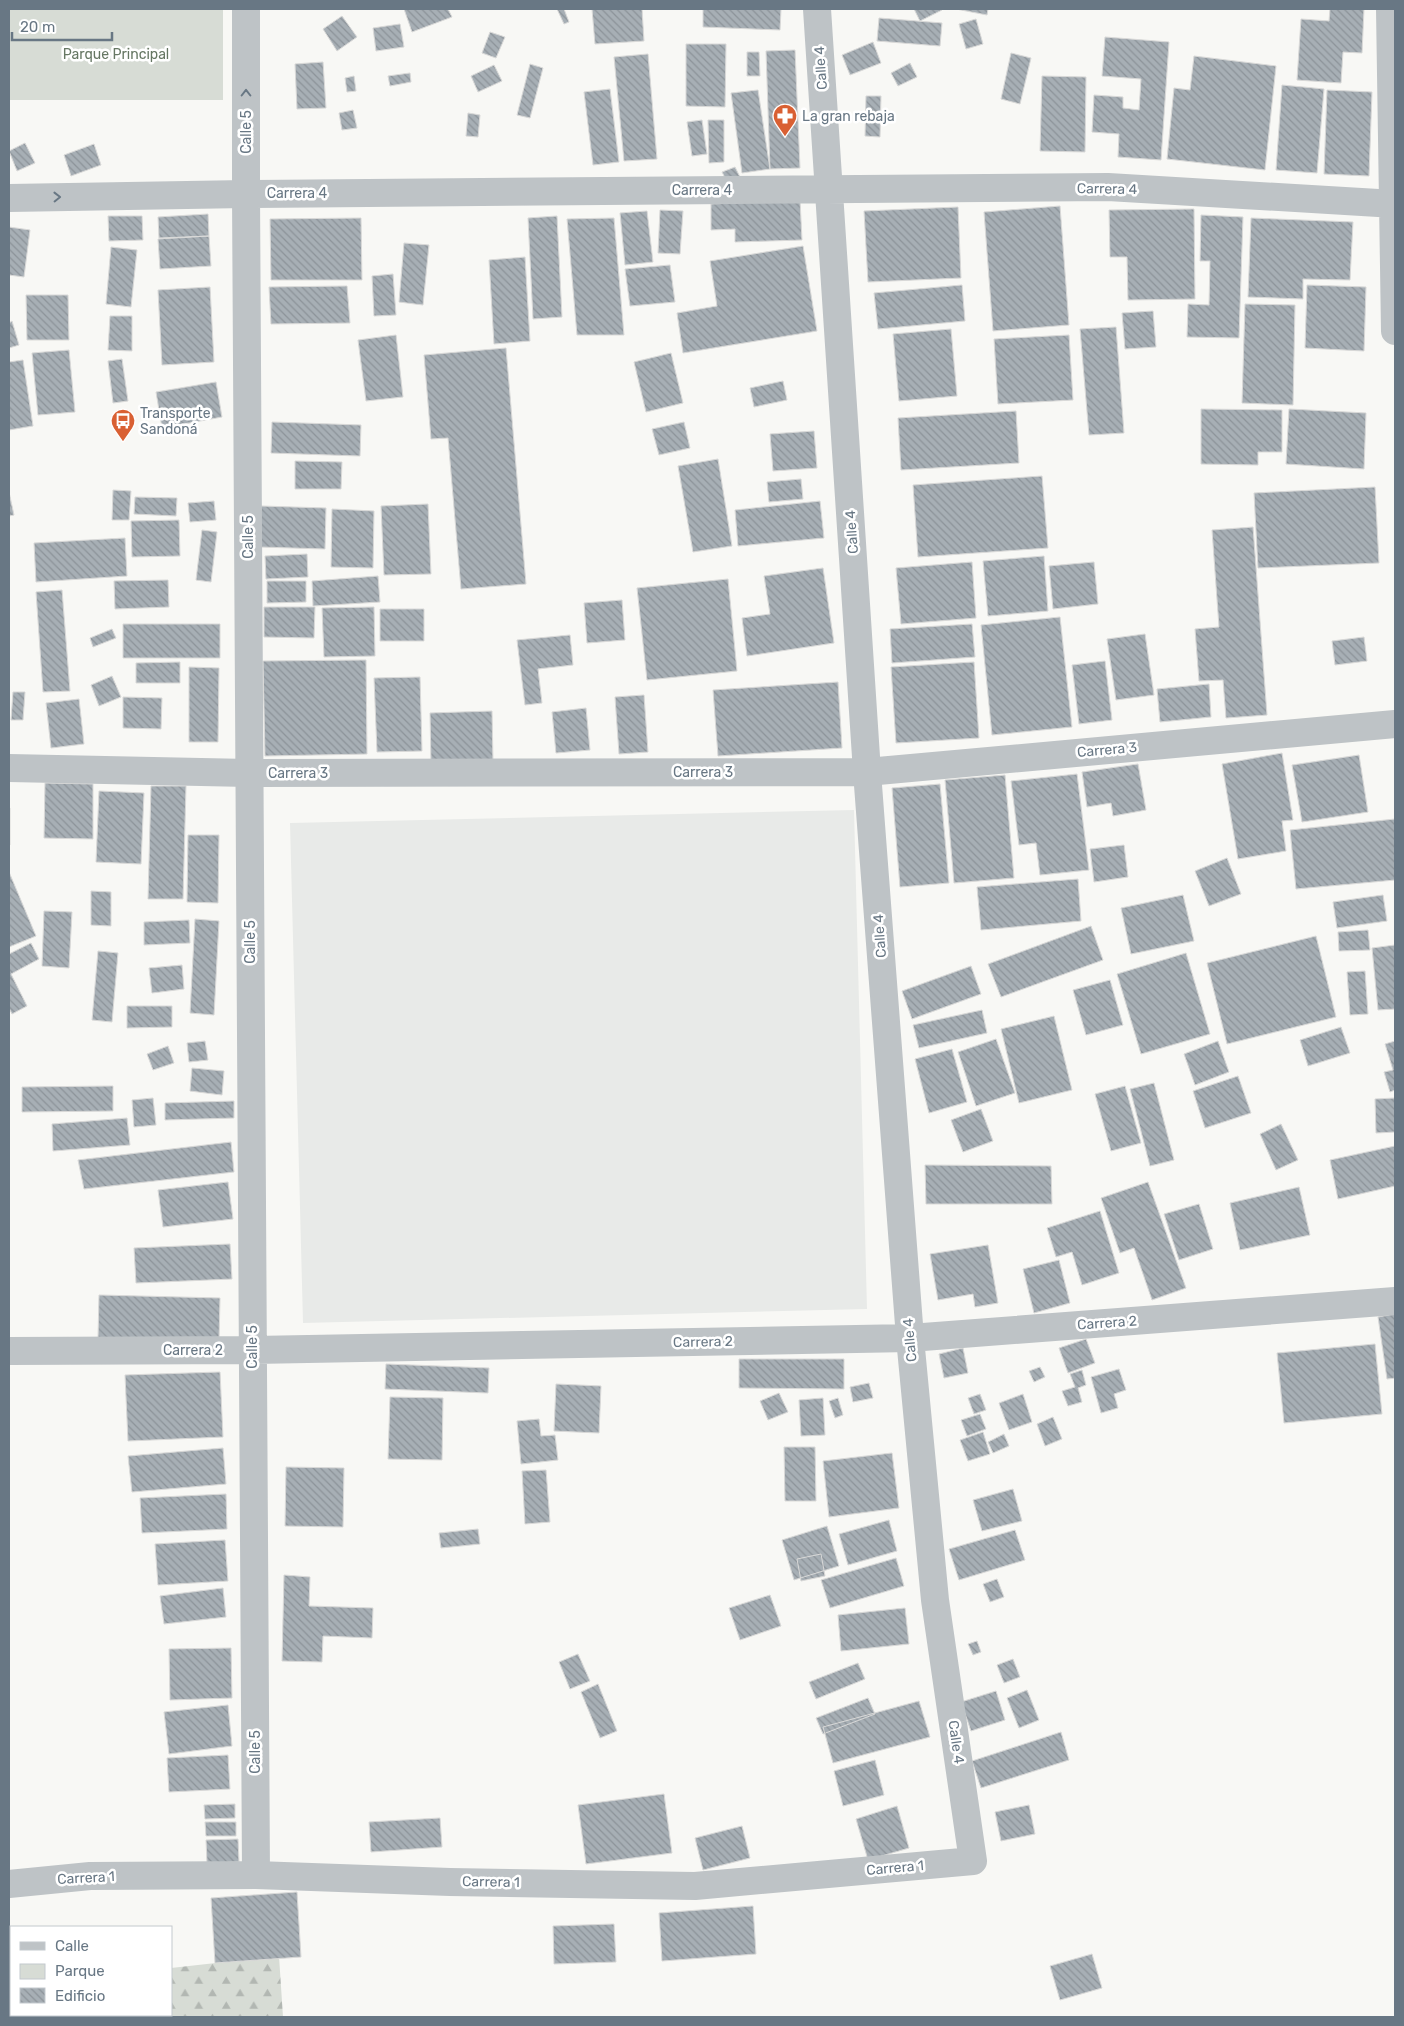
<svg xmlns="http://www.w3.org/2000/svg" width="1404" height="2026" font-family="Rubik,sans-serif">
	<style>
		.built { fill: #e8eae8 }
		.forest { fill: url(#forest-firs) }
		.green { fill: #d7dcd5 }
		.building { fill: url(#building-back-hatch); stroke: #d9d9d8 }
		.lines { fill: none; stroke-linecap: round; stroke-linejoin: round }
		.minor { stroke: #bec3c6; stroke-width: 28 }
		.oneway { stroke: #687784 }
		.labels { text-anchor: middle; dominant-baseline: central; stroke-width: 5; stroke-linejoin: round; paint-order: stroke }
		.park-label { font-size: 14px; fill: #667763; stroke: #fff }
		.street-label { font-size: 14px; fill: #687784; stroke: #fff }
		.poi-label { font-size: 14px; fill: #687784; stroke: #fff; text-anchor: start }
	</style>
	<defs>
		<pattern id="forest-firs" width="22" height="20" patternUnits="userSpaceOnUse" patternTransform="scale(1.25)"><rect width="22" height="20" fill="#d7dcd5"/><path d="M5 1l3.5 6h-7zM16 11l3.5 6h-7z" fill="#b2b7b2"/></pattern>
		<pattern id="building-back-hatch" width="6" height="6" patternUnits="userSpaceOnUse" patternTransform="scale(1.25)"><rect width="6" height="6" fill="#a7afb5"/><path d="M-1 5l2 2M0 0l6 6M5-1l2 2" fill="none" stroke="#8c9399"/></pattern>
	</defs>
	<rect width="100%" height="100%" fill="#f8f8f5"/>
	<path class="built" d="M854,810L867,1309L303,1323L290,823Z"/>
	<path class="forest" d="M279,1956L283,2017H9V1987H11V2015H171V1968Z"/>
	<path class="green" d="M9,9H223V100H9Z"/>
	<path class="building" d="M404,9H448L452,17L412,32Z
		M557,9H564L569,22L564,24Z
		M592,9H642L644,41L595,44Z
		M703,9H781L780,30L703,27Z
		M914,9H941L942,10L920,21Z
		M956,9H988L987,15Z
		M1330,9H1364L1362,53L1343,52L1341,83L1297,80L1301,19L1329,21Z
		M342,16L357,37L337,51L323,29Z
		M879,18L942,23L940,46L877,41Z
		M976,19L983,44L966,49L959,24Z
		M400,24L404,47L376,51L373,28Z
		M490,32L505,37L496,58L482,53Z
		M1105,37L1169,42L1161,160L1118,157L1119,134L1092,132L1094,95L1123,97V108L1139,110L1141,79L1102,76Z
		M873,42L881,63L850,75L842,55Z
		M686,44H726L725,107L686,106Z
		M795,50L800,168L770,169L766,51Z
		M747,52H759L760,76H747Z
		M1011,53L1031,58L1020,104L1001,99Z
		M648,54L657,159L624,161L614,57Z
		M1194,56L1276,66L1265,170L1167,159L1174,88L1190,90Z
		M323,62L326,108L297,109L295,64Z
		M910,63L917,77L898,86L891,73Z
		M530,64L543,68L530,118L517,115Z
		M494,65L502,81L478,92L471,76Z
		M410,73L411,82L390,86L388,76Z
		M354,76L356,91L347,92L345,78Z
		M1042,76L1086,77L1085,152L1040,151Z
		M1282,85L1324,89L1317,173L1276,170Z
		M610,89L619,162L593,165L584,92Z
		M758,90L770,169L742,173L731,93Z
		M1327,90L1372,92L1369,176L1324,174Z
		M866,96H881L880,137L865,136Z
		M353,110L357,128L342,130L339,113Z
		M468,113L480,115L478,137L466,136Z
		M702,120L707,154L692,156L687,122Z
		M708,120H724V162L709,163Z
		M25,143L35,163L17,171L9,151Z
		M94,144L101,165L71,176L64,155Z
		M735,167L742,181L730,187L722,172Z
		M800,200L802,240L735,242V229L711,230V204Z
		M1060,206L1069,325L993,331L984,212Z
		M958,207L961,278L868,282L864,211Z
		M1194,209L1195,299L1128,300L1127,257H1110L1109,210Z
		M660,210L683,211L680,254L658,253Z
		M647,211L653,262L625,265L620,213Z
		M208,214L209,236L159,238L158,217Z
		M1201,215L1243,217L1239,338L1187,337L1188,304L1209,305L1210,261H1200Z
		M108,216H142L143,240L109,241Z
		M557,216L562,317L533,319L528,218Z
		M361,218L362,280H271L270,219Z
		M614,218L624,335H577L567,219Z
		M1251,218L1353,222L1350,280L1303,279V299L1248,297Z
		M9,227L30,230L24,277L9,275Z
		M209,236L211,266L160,269L158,239Z
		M404,243L429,245L423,305L399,302Z
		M803,246L817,331L683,353L677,313L717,306L710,261Z
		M111,247L137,250L131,307L106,304Z
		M525,257L530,341L494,344L489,260Z
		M670,265L675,302L630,306L625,269Z
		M393,274L396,315L374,316L372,276Z
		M962,285L965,321L878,329L874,293Z
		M1307,285L1366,287L1364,351L1305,348Z
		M347,286L350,323L271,324L269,287Z
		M210,287L214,362L162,365L158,290Z
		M26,295H68L69,340H27Z
		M1245,304L1295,305L1293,405L1242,403Z
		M1153,311L1156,347L1125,349L1122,313Z
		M110,316H132V351L108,350Z
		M12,321L19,345L9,348V323Z
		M1116,327L1124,433L1089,435L1080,329Z
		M951,329L957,396L899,401L893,334Z
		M396,335L403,397L366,401L358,340Z
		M1069,335L1073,400L998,404L994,339Z
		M506,348L526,584L461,589L448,438L431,439L424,355Z
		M69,350L75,412L38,415L32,353Z
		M671,353L683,403L646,412L634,362Z
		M122,359L128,401L113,403L108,361Z
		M23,360L33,426L9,430V362Z
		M783,381L787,400L754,407L750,388Z
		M216,382L222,417L162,428L156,392Z
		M1201,409L1282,410V452H1258V465L1201,464Z
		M1289,409L1366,413L1364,469L1286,464Z
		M1016,411L1019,463L901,470L898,418Z
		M272,422L361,425L360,456L271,453Z
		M684,422L690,448L659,455L652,429Z
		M814,431L817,468L773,471L770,434Z
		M718,459L732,546L693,552L678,466Z
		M295,461L342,462L341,489H295Z
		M1042,476L1048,548L918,557L913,485Z
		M801,479L803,499L769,502L767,482Z
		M1375,487L1379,563L1258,568L1254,493Z
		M113,490L131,491L129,520H112Z
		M9,492L14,515L9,516Z
		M135,497L177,498L176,516L134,514Z
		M214,501L216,520L190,522L188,503Z
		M820,501L824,538L738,546L735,510Z
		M428,504L431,574L384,575L381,506Z
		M261,506L326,508L325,549L260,547Z
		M332,509L374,511L373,568L331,567Z
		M179,520L180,556L132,557L131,521Z
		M1253,527L1267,715L1226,718L1223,680L1199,681L1195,629L1219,627L1212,530Z
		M202,530L217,532L211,582L196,580Z
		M125,538L127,576L36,582L34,543Z
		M307,554L308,577L266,579L265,556Z
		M1044,556L1048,611L988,616L983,561Z
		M972,562L976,618L901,624L896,568Z
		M1094,562L1098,604L1053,609L1049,566Z
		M823,568L834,643L747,656L742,618L770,614L764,576Z
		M378,576L380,602L313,606L312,581Z
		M728,579L737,671L647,680L637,588Z
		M168,580L169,607L115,609L114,581Z
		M267,581H306V602L267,603Z
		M62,590L70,691L43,692L36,592Z
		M622,600L625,640L587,643L584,603Z
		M264,607H315L314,638L264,637Z
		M374,607L375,656L324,657L322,608Z
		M380,609H424V641H380Z
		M1060,617L1072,727L992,735L981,625Z
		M123,624H220V658H123Z
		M972,624L975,657L892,663L890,629Z
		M112,629L116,638L93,647L90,638Z
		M1145,634L1154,695L1116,700L1107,639Z
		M570,635L573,665L538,669L542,703L525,705L517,640Z
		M1364,637L1367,661L1335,665L1332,641Z
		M366,660L367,754L265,756L263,661Z
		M1105,661L1112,720L1079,724L1072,665Z
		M180,662V683H136V663Z
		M974,662L979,738L896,743L891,667Z
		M189,667L219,668L218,742H189Z
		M112,676L121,697L99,706L91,685Z
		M420,677L422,751L377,752L374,678Z
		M838,682L842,748L718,756L713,690Z
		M1209,684L1211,717L1160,722L1157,689Z
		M13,692H25L23,720H11Z
		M644,695L648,752L619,754L615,697Z
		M123,697L162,698L161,729L123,728Z
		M79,699L84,744L51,748L46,703Z
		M586,708L590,750L556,753L552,712Z
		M492,711L493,762L431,764L430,713Z
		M1282,753L1293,820L1282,821L1286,851L1238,859L1222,764Z
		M1359,755L1368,812L1302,822L1292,765Z
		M1138,764L1146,810L1113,816L1111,803L1087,807L1082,772Z
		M1077,774L1089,870L1040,875L1036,843L1019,845L1011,781Z
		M1005,775L1014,878L954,883L945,780Z
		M45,783L93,784V839L44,838Z
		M940,784L949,883L900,887L892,788Z
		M151,786H186L183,899H148Z
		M99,791L144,793L141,864L96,862Z
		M9,808H10V845H9Z
		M1395,819V880L1296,889L1290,830Z
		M188,835H219L218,903L187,902Z
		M1124,845L1128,877L1094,882L1090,849Z
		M1227,858L1241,894L1209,906L1195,871Z
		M9,872L36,936L9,947Z
		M1078,879L1081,921L981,930L977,887Z
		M91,891L111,892V926L91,925Z
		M1183,895L1194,941L1131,954L1121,908Z
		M1383,895L1387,921L1337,928L1333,902Z
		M44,911L72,912L69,968L42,966Z
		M195,919L219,921L214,1015L190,1013Z
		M189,920L190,943L144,945V922Z
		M1091,926L1103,960L1001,997L988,964Z
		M1368,930L1370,950L1339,951L1338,932Z
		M1316,936L1336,1017L1227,1044L1207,963Z
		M31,943L39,959L11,974L27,1006L12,1014L9,1008V954Z
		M1395,945V1009L1378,1010L1372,948Z
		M98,951L118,953L112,1022L92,1020Z
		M1186,953L1210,1034L1141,1054L1117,974Z
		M182,965L184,989L152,993L149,968Z
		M971,966L981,994L912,1019L902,991Z
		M1365,971L1368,1014L1350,1015L1347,972Z
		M1110,980L1123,1025L1086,1035L1073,990Z
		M127,1006H172V1027L127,1028Z
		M982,1010L987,1033L919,1048L913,1025Z
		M1054,1016L1072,1090L1019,1103L1001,1029Z
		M1341,1027L1350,1053L1308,1066L1300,1040Z
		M996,1039L1015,1093L976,1106L958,1052Z
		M205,1041L208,1060L189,1062L187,1043Z
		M1218,1041L1229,1072L1195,1085L1184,1054Z
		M1395,1041V1090L1390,1092L1384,1072L1393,1070L1385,1044Z
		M168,1046L174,1063L153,1070L147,1054Z
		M952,1049L967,1102L929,1113L915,1059Z
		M192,1068L224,1071L222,1095L190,1091Z
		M1238,1076L1251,1113L1205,1128L1193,1091Z
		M1154,1083L1174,1160L1150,1166L1130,1089Z
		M113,1086V1111L22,1112V1087Z
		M1125,1086L1141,1143L1111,1151L1095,1094Z
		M153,1098L156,1125L134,1127L132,1100Z
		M1395,1098V1132L1376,1133L1375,1099Z
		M234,1101V1118L165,1120V1103Z
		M981,1109L993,1141L963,1152L951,1120Z
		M127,1118L130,1145L53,1151L52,1124Z
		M1281,1124L1298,1160L1276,1170L1260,1134Z
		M231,1142L234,1172L84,1189L78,1160Z
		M1395,1146V1186L1338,1199L1330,1160Z
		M925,1165L1051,1166L1052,1204H926Z
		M228,1182L233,1219L163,1227L158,1190Z
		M1148,1182L1186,1288L1152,1300L1134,1248L1120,1253L1101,1198Z
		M1299,1187L1310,1235L1240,1250L1230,1203Z
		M1199,1204L1213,1249L1179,1260L1164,1214Z
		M1100,1211L1119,1273L1082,1285L1072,1252L1056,1257L1047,1228Z
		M230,1244L232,1279L136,1283L134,1248Z
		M988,1245L998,1303L975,1307L973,1294L938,1300L930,1254Z
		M1059,1260L1070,1303L1034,1313L1023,1269Z
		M99,1295L220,1298L219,1341L98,1338Z
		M1395,1314V1378L1387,1379L1378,1317Z
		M1086,1339L1095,1363L1068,1373L1059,1348Z
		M1375,1344L1382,1414L1284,1423L1277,1353Z
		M963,1348L968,1373L944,1378L939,1354Z
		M739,1359H844V1389L739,1388Z
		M386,1364L489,1368L488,1393L385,1389Z
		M1040,1367L1045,1377L1034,1382L1029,1371Z
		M1119,1369L1126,1390L1114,1394L1118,1408L1101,1413L1091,1377Z
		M1082,1370L1086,1385L1078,1388L1082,1402L1068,1406L1062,1391L1075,1387L1070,1374Z
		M220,1372L223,1437L128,1441L125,1375Z
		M869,1383L873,1398L853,1402L850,1387Z
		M556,1384L601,1386L599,1433L554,1431Z
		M779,1393L788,1412L768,1420L760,1401Z
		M980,1394L986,1410L974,1414L968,1398Z
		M1023,1394L1032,1422L1009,1430L999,1403Z
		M390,1397L443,1398L442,1460L388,1459Z
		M823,1398L825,1435L801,1436L799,1400Z
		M838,1398L843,1415L835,1418L829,1401Z
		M980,1414L986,1429L967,1436L961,1420Z
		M1053,1417L1062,1439L1045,1446L1037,1424Z
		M539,1419L541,1436L555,1435L558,1460L521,1464L517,1421Z
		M983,1432L990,1454L968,1461L960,1440Z
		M1004,1434L1009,1446L993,1453L988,1442Z
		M784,1447H815L816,1501H785Z
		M223,1448L226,1484L132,1492L128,1456Z
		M892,1453L899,1508L829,1517L823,1461Z
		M286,1467L344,1468L343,1527L285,1526Z
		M546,1470L550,1522L525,1524L522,1471Z
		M1013,1489L1022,1521L982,1531L973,1500Z
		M226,1494L227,1529L142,1533L140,1498Z
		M889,1520L897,1551L848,1565L839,1534Z
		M827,1526L839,1566L794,1580L782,1540Z
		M478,1529L480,1544L441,1548L439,1533Z
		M1015,1530L1025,1560L959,1580L949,1549Z
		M225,1540L228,1581L158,1585L155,1544Z
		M821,1554L825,1576L801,1581L797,1559Z
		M896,1558L904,1586L830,1608L821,1580Z
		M284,1575L310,1577L309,1606L373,1608L372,1638L323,1636L322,1662L282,1661Z
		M997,1579L1004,1597L990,1602L983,1584Z
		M223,1588L226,1617L164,1624L160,1596Z
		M770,1595L781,1626L740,1640L729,1608Z
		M905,1608L909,1644L841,1651L838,1615Z
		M977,1641L981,1652L973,1655L968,1644Z
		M231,1648L232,1698L170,1700L169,1649Z
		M578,1654L590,1681L570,1689L559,1662Z
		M1013,1659L1020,1677L1004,1683L997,1665Z
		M858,1663L865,1679L816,1699L809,1682Z
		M598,1684L617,1731L600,1738L581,1692Z
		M1027,1690L1039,1720L1019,1728L1007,1698Z
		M996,1691L1005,1720L971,1731L961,1702Z
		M868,1698L875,1714L823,1734L816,1718Z
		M919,1701L930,1737L833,1763L823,1727Z
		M228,1705L232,1746L169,1754L164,1712Z
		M1061,1732L1069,1760L981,1788L972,1761Z
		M228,1755L230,1789L169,1792L167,1758Z
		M875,1760L884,1795L843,1806L834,1771Z
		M664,1794L672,1853L586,1864L578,1805Z
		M235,1804V1818L205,1819L204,1805Z
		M1029,1805L1035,1834L1001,1841L995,1812Z
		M897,1806L909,1848L868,1860L856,1819Z
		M440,1818L442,1847L371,1852L369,1822Z
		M205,1822H236V1836H206Z
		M742,1826L750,1858L703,1870L695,1838Z
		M238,1839L239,1862L207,1863L206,1840Z
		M297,1892L301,1957L215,1963L211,1898Z
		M753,1906L756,1954L662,1961L659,1913Z
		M614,1924L616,1962L554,1964L553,1926Z
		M1092,1954L1102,1988L1060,2000L1050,1966Z"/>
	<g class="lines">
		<path class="minor" d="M246,9V194L256,1875
			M1390,9L1395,331
			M9,198L246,194L1108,187L1395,204
			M9,768L249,773L867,772L1395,724
			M9,1351L252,1350L910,1338L1395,1301
			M9,1884L90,1876L256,1875L450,1882L695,1886L973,1861L935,1600L910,1338L867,772L817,9"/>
	</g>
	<defs><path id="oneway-chevron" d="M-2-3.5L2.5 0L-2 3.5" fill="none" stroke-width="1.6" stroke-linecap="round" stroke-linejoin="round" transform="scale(1.25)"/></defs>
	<g class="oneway">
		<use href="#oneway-chevron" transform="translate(246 93) rotate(-90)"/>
		<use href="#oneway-chevron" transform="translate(57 197) rotate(-1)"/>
	</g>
	<defs>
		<symbol id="pharmacy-pin" viewBox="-11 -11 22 30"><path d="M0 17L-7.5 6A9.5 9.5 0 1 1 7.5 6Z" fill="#d96033" stroke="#fff"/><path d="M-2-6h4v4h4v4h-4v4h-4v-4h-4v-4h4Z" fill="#fff"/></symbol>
		<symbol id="bus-pin" viewBox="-11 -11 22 30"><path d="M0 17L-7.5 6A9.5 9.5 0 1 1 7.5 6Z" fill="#d96033" stroke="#fff"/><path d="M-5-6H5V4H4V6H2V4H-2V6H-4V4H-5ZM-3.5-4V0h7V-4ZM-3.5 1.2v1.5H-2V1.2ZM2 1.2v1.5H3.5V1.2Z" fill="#fff"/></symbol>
	</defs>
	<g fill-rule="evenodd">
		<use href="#pharmacy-pin" x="771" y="102" width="28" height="38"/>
		<use href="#bus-pin" x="109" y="407" width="28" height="38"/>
	</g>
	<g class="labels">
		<g class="park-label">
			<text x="116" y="54">Parque Principal</text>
		</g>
		<g class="street-label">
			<text transform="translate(821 68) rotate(-94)">Calle 4</text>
			<text transform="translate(246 132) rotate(-90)">Calle 5</text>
			<text transform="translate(1107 189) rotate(1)">Carrera 4</text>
			<text x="702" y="190">Carrera 4</text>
			<text x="297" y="193">Carrera 4</text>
			<text transform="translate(852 532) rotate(-94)">Calle 4</text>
			<text transform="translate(248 537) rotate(-90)">Calle 5</text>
			<text transform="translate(1107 750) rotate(-5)">Carrera 3</text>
			<text x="703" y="772">Carrera 3</text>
			<text x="298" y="773">Carrera 3</text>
			<text transform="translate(880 936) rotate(-94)">Calle 4</text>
			<text transform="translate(250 942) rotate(-90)">Calle 5</text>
			<text transform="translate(1107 1323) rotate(-4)">Carrera 2</text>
			<text transform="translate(910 1340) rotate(-95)">Calle 4</text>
			<text transform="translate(703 1342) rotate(-1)">Carrera 2</text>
			<text transform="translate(252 1347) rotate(-90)">Calle 5</text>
			<text x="193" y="1350">Carrera 2</text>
			<text transform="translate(956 1742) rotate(82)">Calle 4</text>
			<text transform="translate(255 1752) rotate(-90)">Calle 5</text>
			<text transform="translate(895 1868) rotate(-5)">Carrera 1</text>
			<text transform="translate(86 1878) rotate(-3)">Carrera 1</text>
			<text transform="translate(491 1882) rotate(1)">Carrera 1</text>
		</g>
		<g class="poi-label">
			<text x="802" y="116">La gran rebaja</text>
			<text x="140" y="413">Transporte<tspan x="140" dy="16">Sandoná</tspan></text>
		</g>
	</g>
	<rect width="1404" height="2026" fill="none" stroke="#687784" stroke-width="20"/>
	<rect x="10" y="1926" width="162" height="90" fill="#ffffff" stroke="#c3c9ce"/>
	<rect x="20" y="1942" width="25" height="8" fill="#bec3c6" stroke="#c3c9ce"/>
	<text x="55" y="1951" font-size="15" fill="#687784">Calle</text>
	<rect x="20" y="1964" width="25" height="15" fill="#d7dcd5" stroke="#c3c9ce"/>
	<text x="55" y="1976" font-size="15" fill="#687784">Parque</text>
	<rect x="20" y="1988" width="25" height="15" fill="url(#building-back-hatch)" stroke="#c3c9ce"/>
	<text x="55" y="2001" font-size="15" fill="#687784">Edificio</text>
	<path d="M12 32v8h100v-8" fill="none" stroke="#687784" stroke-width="2.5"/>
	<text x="20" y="32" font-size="15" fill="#687784" stroke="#ffffff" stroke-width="4" paint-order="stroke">20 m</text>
</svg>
